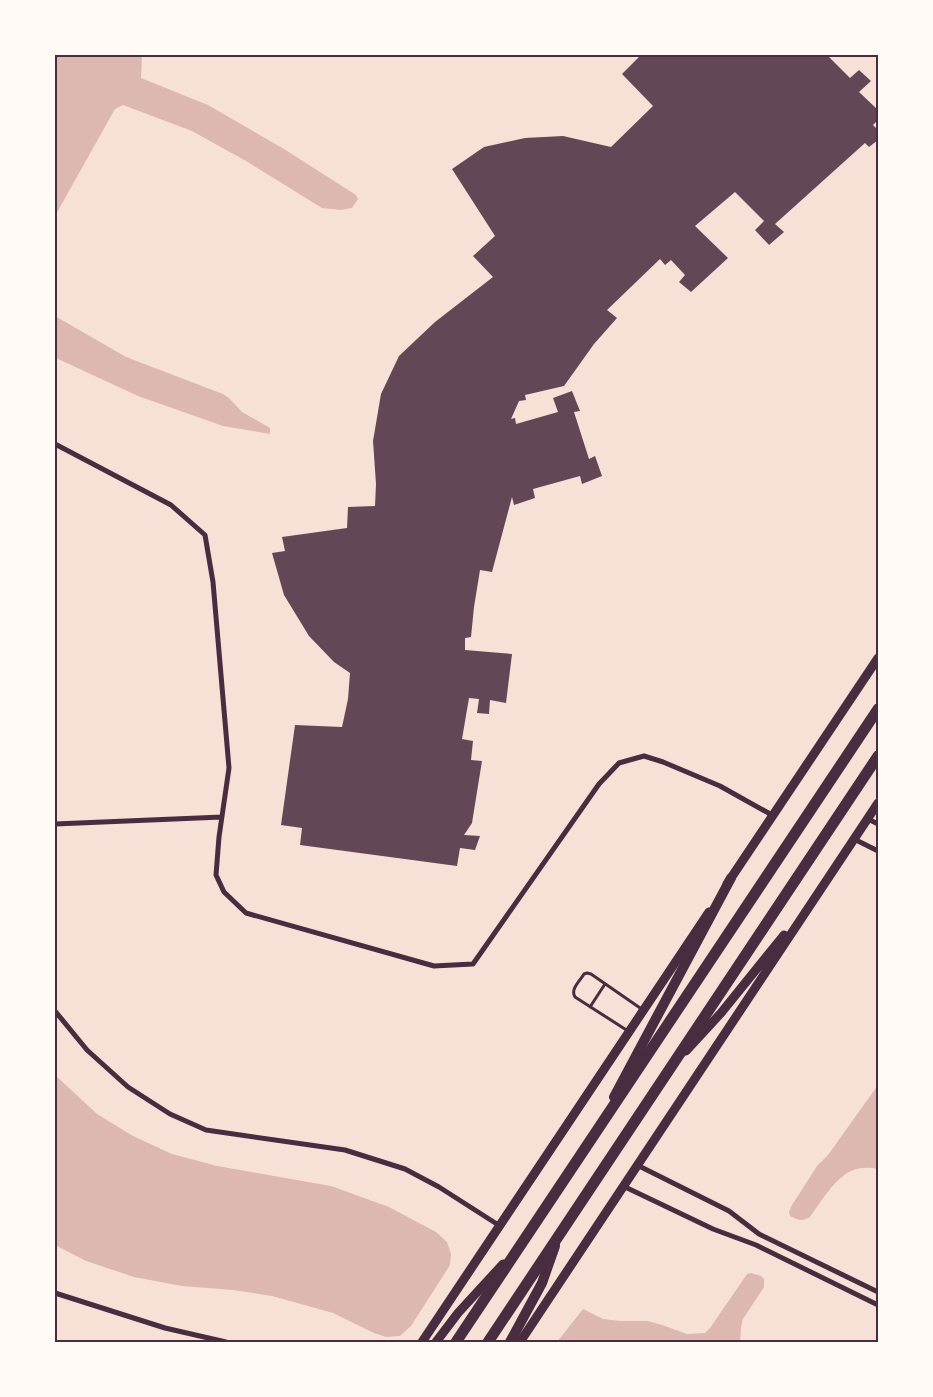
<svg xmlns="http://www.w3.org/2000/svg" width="933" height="1397" font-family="'Varela Round',sans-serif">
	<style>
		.water { fill: #dcb8b0 }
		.building { fill: #644757 }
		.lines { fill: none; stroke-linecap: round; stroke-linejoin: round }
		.service { stroke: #4a2c40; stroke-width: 3 }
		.minor { stroke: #4a2c40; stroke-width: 5 }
		.secondary { stroke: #4a2c40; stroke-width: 9 }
		.primary { stroke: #4a2c40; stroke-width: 10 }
		.motorway { stroke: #4a2c40; stroke-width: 11 }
		.neatline { fill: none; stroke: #4a2c40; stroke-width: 2 }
	</style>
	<rect width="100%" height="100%" fill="#f7e1d7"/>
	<path class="water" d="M55,55H142L141,78L208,105L284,149L356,195L358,199L352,208L341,210L322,208L246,161L192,131L123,105L115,109L55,216Z
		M55,316L126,357L223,394L229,398L242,412L270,428V434L223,426L138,396L58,359L55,357Z
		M55,1075L97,1114L133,1136L172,1154L217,1166L331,1186L389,1207L436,1232L447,1242L451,1254L450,1265L411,1326L400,1336L386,1337L374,1333L333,1313L272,1296L233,1290L182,1286L134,1277L86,1261L55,1245Z
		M878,1085V1169C869,1167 860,1167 851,1171C835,1178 820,1203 810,1217C802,1222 798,1220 790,1216L789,1212L792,1205L817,1166L828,1155Z
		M751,1273L761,1276L764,1279V1287L743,1319L741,1327L740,1342H557L583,1309L603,1319L620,1321H648L662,1325L687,1334L705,1333L710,1328L747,1274Z"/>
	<path class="building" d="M641,55H827L850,78L859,70L871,81L859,92L878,110V120L873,125L878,130V140L869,147L865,143L775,224L784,232L769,245L755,230L764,221L735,192L695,226L728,258L691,292L679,282L685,275L671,260L665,265L660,259L607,310L617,318L594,344L564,386L525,395L526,400L519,401L511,419L515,418L516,424L558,412L553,398L572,391L580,411L574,412L589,459L595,456L602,476L582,484L580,476L533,489L535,498L514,505L512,497L492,572L480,570L474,607L471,637L465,638V650L512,654L506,703L490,700L489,714L477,713L479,699L469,698L462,739L473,741L471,760L482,761L472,823L464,835L480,836L475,850L460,848L457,866L300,845L302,828L281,825L295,725L342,727L348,699L350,673L334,662L309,636L284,595L272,553L285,551L282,537L347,528L348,507L375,506L376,484L373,441L381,394L399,356L435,322L493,277L473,256L495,236L452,169L484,147L525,138L563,136L611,147L653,106L622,74Z"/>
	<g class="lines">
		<path class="service" d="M590,1007L605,984
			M628,1031L575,997C570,989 580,981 584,974L587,973L591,974L643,1010"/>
		<path class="minor" d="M55,444L171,505L205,535L213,582L229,768L219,837L216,875L224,892L246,913L434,966L473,964L599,784L619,763L644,756L663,762L720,786L772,815
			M868,819L878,824
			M55,824L222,817
			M854,839L878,851
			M55,1011L87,1050L128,1087L170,1114L206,1130L345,1150L405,1169L439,1187L500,1226
			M637,1165L729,1211L759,1234L878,1292
			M623,1186L713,1229L756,1245L878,1305
			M55,1293L165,1328L226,1342"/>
		<path class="secondary" d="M727,884L878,658
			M686,1051L721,1013L784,935
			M422,1342L709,912
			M436,1342L458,1313L503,1264
			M520,1342L878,803"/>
		<path class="primary" d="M614,1097L731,878
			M510,1342L542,1283L555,1246"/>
		<path class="motorway" d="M456,1342L878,709
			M488,1342L878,756"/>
	</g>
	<rect width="933" height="1397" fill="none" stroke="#fffaf5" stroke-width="112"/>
	<rect x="56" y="56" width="821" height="1285" class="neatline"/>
</svg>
